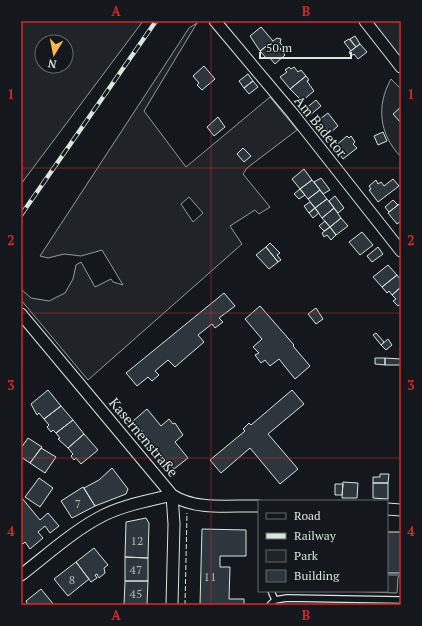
<svg xmlns="http://www.w3.org/2000/svg" width="422" height="626" font-family="'PT Serif',serif">
	<style>
		.green { fill: #202428; stroke: #939e99; fill-rule: evenodd }
		.building { fill: #2c363c; stroke: #d8e6dc }
		.lines { fill: none; stroke-linecap: round; stroke-linejoin: round }
		.service-casing { stroke: #d8e6dc; stroke-width: 8 }
		.minor-casing { stroke: #d8e6dc; stroke-width: 13 }
		.service { stroke: #14181c; stroke-width: 5.5 }
		.minor { stroke: #14181c; stroke-width: 11 }
		.rail-casing { stroke: #d8e6dc; stroke-width: 4.5 }
		.rail { stroke: #14181c; stroke-width: 3; stroke-dasharray: 9; stroke-linecap: butt }
		.fence { stroke: #d8e6dc; stroke-width: 1; stroke-dasharray: 5 2; stroke-linecap: butt }
		.grid { fill: none; stroke: #d62828; stroke-width: 1; stroke-opacity: 0.55 }
		.labels { text-anchor: middle; dominant-baseline: central; stroke-width: 3; stroke-linejoin: round; paint-order: stroke }
		.number-label { font-size: 12px; fill: #adbab4 }
		.street-label { font-size: 14px; fill: #d8e6dc; stroke: #14181c }
		.neatline { fill: none; stroke: #d62828; stroke-width: 1.5 }
		.grid-label { font-size: 13px; text-anchor: middle; font-weight: bold; fill: #d62828 }
	</style>
	<rect width="100%" height="100%" fill="#14181c"/>
	<path class="green" d="M21,21H143L21,184ZM42,42H66V66H42Z
		M369,21H401V63Z
		M197,23L144,111L186,167L270,97L297,130L247,168L243,174L270,207L259,214L255,210L230,226L242,244L88,380L21,300V289L31,298L49,301L65,293L73,279L76,265L81,262L95,287L111,279L113,282L123,285L102,250L81,256L64,254L48,258L40,256L189,28ZM189,197L203,213L193,222L181,204Z
		M391,79L401,89V157C379,134 376,106 391,79Z
		M387,575H401L398,577L397,593L341,591H387Z"/>
	<path class="building" d="M261,27L273,41L260,51L250,36Z
		M355,36L360,44L356,47L350,39Z
		M277,38L281,39L280,43L283,46L280,49L285,55L275,64L269,57L267,59L260,51Z
		M349,39L356,47L351,51L344,42Z
		M360,44L367,52L358,59L354,54L351,56L349,52Z
		M204,66L215,79L202,90L197,85L199,83L193,76Z
		M289,67L291,69L294,67L298,72L301,70L306,76L290,89L280,77L287,72L285,70Z
		M248,74L253,81L244,88L239,81Z
		M306,76L309,80L307,81L314,91L302,101L290,89Z
		M253,81L258,87L249,94L244,88Z
		M316,100L321,106L309,116L304,110Z
		M401,107V123L393,114Z
		M328,113L338,126L331,132L328,129L324,132L316,122Z
		M218,117L225,127L214,136L207,127Z
		M383,132L387,141L378,145L374,136Z
		M347,136L349,138L351,136L355,142L353,144L357,148L343,159L334,147Z
		M243,148L251,156L244,162L237,154Z
		M304,169L312,180L300,189L292,179Z
		M321,178L330,190L323,194L314,182Z
		M393,179L399,186L378,202L369,190L371,189L369,186L376,180L378,184L381,182L384,186Z
		M312,180L320,190L308,199L300,189Z
		M300,189L305,195L299,199L294,194Z
		M320,190L327,199L315,208L308,199Z
		M335,196L344,208L338,213L329,201Z
		M327,199L334,208L322,218L315,208Z
		M393,200L398,205L389,212L385,207Z
		M310,202L315,208L309,213L304,206Z
		M399,204L401,207V221L397,224L388,213Z
		M315,208L319,213L313,218L309,213Z
		M334,208L341,218L330,227L322,218Z
		M341,218L348,226L336,235L330,227Z
		M325,221L330,227L324,231L319,226Z
		M330,227L336,235L331,240L327,235L324,237L322,233Z
		M362,232L373,245L360,255L349,242Z
		M270,243L280,253L277,255L281,260L278,262L266,247Z
		M266,247L278,262L269,269L256,255Z
		M378,247L383,254L372,262L367,256Z
		M388,265L397,275L382,287L373,277Z
		M397,275L401,280V287L392,295L389,291L387,293L382,287Z
		M401,287V304L398,306L393,301L396,299L392,295Z
		M224,293L235,306L219,318L223,322L215,328L212,324L198,335L204,342L175,367L168,360L155,371L159,375L152,381L148,377L137,386L126,373Z
		M260,306L294,345L293,346L310,366L295,379L279,359L270,366L265,360L261,363L255,355L259,353L253,347L262,339L245,319Z
		M316,308L323,319L316,324L308,314Z
		M376,333L384,342L381,345L373,335Z
		M388,339L392,345L386,350L381,345Z
		M375,358H385V365L375,364Z
		M385,358L401,359V365H385Z
		M48,390L61,406L44,419L39,413L37,415L31,404Z
		M292,390L304,404L268,434L298,469L280,484L250,448L221,473L210,460L245,431L243,429L249,423L251,425Z
		M61,406L73,420L56,433L53,430L51,432L47,427L49,425L44,419Z
		M147,409L161,426L169,419L173,424L175,423L183,435L175,442L188,458L174,469L161,454L159,456L145,440L147,437L133,421Z
		M73,420L84,434L68,448L58,439L60,438L56,433Z
		M84,434L98,450L81,464L76,458L74,460L71,456L73,454L68,448Z
		M28,438L42,447L30,463L21,457V448Z
		M41,448L56,457L45,473L30,463Z
		M112,468L128,489L126,494L95,506L84,488L99,480Z
		M380,474H389L388,483H373V477H380Z
		M39,478L53,488L40,507L25,497Z
		M343,482L358,483L357,498H342Z
		M373,483H388V499L373,498Z
		M335,484H343L342,495H335Z
		M83,487L95,506L72,518L61,501Z
		M21,497L40,520L48,513L59,526L50,533L45,526L38,532L43,538L30,549L25,542L23,544L21,541Z
		M146,518L149,523L148,558L125,557L126,522Z
		M202,529L246,530V556H220V567H230L229,599H244V605H200Z
		M387,532H401V573H387Z
		M94,548L108,565L104,568L105,573L99,578L97,574L95,575L97,578L91,582L76,562Z
		M125,557L148,558V581H125Z
		M76,562L89,579L68,596L54,579Z
		M125,581H148L147,605H124Z
		M41,589L54,605H28L26,601Z"/>
	<g class="lines">
		<defs>
			<path id="service" d="M271,591L275,600
				M270,605L275,600L287,598L401,600"/>
			<path id="minor" d="M215,21L293,114L401,251
				M365,21L401,67
				M21,314L172,495L174,524L172,605
				M387,509L401,510
				M21,575C47,555 74,530 104,515C125,505 150,500 172,495C196,511 232,505 259,506"/>
		</defs>
		<use href="#service" class="service-casing"/>
		<use href="#minor" class="minor-casing"/>
		<use href="#service" class="service"/>
		<use href="#minor" class="minor"/>
		<defs>
			<path id="rail" d="M21,215L156,21"/>
		</defs>
		<use href="#rail" class="rail-casing"/>
		<use href="#rail" class="rail"/>
		<path class="fence" d="M185,605L187,513"/>
	</g>
	<path class="grid" d="M211,21V605M21,168H401M21,313H401M21,458H401"/>
	<g class="labels">
		<g class="number-label">
			<text x="78" y="503">7</text>
			<text x="137" y="540">12</text>
			<text x="136" y="569">47</text>
			<text x="210" y="576">11</text>
			<text x="72" y="579">8</text>
			<text x="136" y="593">45</text>
		</g>
		<g class="street-label">
			<text transform="translate(321 126) rotate(51)">Am Badetor</text>
			<text transform="translate(144 437) rotate(50)">Kasernenstraße</text>
		</g>
	</g>
	<rect width="422" height="626" fill="none" stroke="#14181c" stroke-width="44"/>
	<rect x="258" y="500" width="130" height="92" fill="#14181c" stroke="#626a69"/>
	<rect x="266" y="513" width="20" height="6" fill="#14181c" stroke="#626a69"/>
	<text x="294" y="520" font-size="12" fill="#d8e6dc">Road</text>
	<rect x="266" y="533" width="20" height="6" fill="#d8e6dc" stroke="#626a69"/>
	<text x="294" y="540" font-size="12" fill="#d8e6dc">Railway</text>
	<rect x="266" y="550" width="20" height="12" fill="#202428" stroke="#626a69"/>
	<text x="294" y="560" font-size="12" fill="#d8e6dc">Park</text>
	<rect x="266" y="570" width="20" height="12" fill="#2c363c" stroke="#626a69"/>
	<text x="294" y="580" font-size="12" fill="#d8e6dc">Building</text>
	<g transform="translate(54 54) rotate(190)"><circle r="19" fill="#14181c" stroke="#626a69"/>
	<path d="M0-3L7 15L0 10L-7 15Z" fill="#ffb74d"/>
	<text y="-6" font-size="11" font-weight="bold" text-anchor="middle" fill="#d8e6dc">N</text>
	</g>
	<path d="M260 52v6h91v-6" fill="none" stroke="#d8e6dc" stroke-width="2"/>
	<text x="266" y="52" font-size="12" fill="#d8e6dc" stroke="#14181c" stroke-width="3" paint-order="stroke">50 m</text>
	<rect x="22" y="22" width="378" height="582" class="neatline"/>
	<g class="grid-label">
		<text x="116" y="16">A</text>
		<text x="306" y="16">B</text>
		<text x="11" y="99">1</text>
		<text x="411" y="99">1</text>
		<text x="11" y="245">2</text>
		<text x="411" y="245">2</text>
		<text x="11" y="390">3</text>
		<text x="411" y="390">3</text>
		<text x="11" y="536">4</text>
		<text x="411" y="536">4</text>
		<text x="116" y="620">A</text>
		<text x="306" y="620">B</text>
	</g>
</svg>
